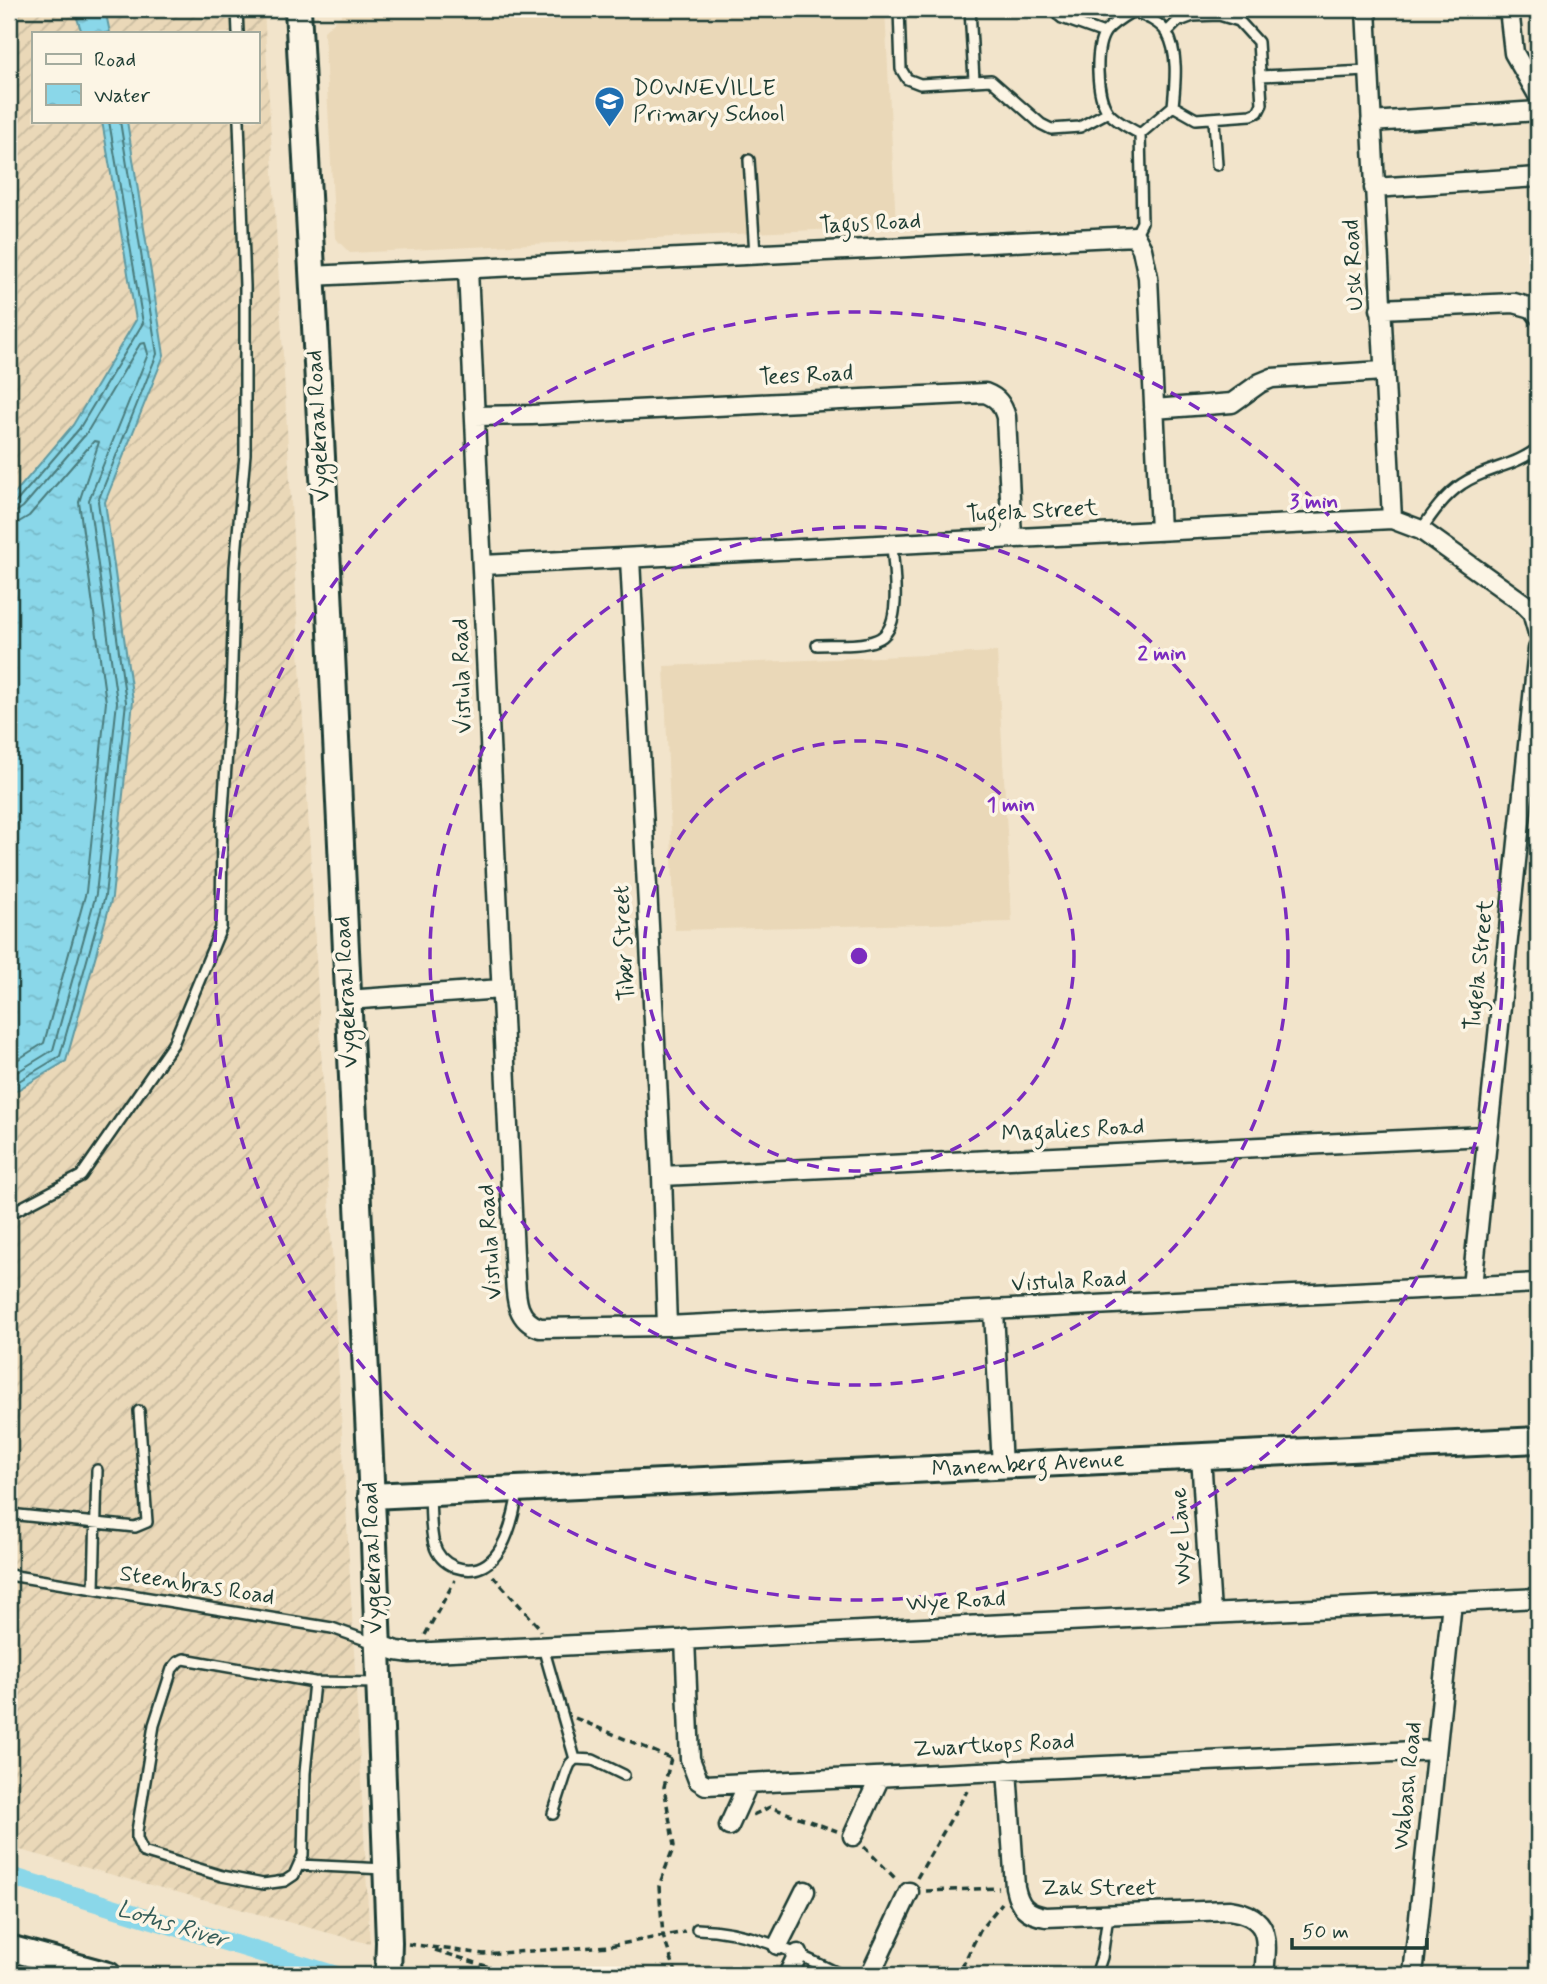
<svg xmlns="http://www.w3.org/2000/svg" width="1547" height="1984" font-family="Mynerve,sans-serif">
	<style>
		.built { fill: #ead8b8 }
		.industrial { fill: url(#industrial-furrows); fill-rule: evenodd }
		.water { fill: url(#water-ripples); stroke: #5f99a1; stroke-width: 2 }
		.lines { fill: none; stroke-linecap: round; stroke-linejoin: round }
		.shore { stroke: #4a7b7c; stroke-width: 2 }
		.canal { stroke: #8ad7e9; stroke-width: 19 }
		.lane-casing { stroke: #1f3d34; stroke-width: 14 }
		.street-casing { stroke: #1f3d34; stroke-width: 23 }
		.secondary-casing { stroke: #1f3d34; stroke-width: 30 }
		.path { stroke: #1f3d34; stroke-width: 3.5; stroke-dasharray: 7 5; stroke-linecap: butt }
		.lane { stroke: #fcf5e5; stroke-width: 9 }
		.street { stroke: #fcf5e5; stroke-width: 18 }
		.secondary { stroke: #fcf5e5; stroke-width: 24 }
		.ring { fill: none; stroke: #7b2cbf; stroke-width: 3.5; stroke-dasharray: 12 9 }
		.labels { text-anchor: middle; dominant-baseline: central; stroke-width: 7; stroke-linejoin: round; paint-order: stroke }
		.poi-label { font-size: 23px; fill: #1f3d34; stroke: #fcf5e5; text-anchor: start }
		.street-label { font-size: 23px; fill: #1f3d34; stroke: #fcf5e5 }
		.water-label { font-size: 24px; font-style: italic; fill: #345c58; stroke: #fcf5e5 }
		.centre { fill: #7b2cbf; stroke: #fcf5e5; stroke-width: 3.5 }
		.ring-label { font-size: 21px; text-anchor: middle; font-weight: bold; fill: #7b2cbf; stroke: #fcf5e5; stroke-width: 7; stroke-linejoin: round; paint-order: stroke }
	</style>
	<defs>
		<pattern id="industrial-furrows" width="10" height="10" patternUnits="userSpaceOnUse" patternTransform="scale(1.75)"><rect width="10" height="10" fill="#ead8b8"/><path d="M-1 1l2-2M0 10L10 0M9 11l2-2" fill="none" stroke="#c8ba9f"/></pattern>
		<pattern id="water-ripples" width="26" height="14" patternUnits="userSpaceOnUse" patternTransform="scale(1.75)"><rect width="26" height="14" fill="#8ad7e9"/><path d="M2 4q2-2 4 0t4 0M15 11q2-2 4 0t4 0" fill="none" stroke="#77b9c8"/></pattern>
	</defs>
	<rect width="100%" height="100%" fill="#f2e4cb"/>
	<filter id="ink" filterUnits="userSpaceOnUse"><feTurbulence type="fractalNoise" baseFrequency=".0143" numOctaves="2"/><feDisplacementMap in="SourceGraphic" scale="14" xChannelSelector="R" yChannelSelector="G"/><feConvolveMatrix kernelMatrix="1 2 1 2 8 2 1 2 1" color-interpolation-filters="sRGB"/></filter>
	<g filter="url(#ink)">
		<path class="built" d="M348,9H885L896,226L350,253L335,238L324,31Z
			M997,652L1012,922L675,930L664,666Z"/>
		<path class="industrial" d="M9,9H264L370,1944L9,1847ZM33,33H257V121H33Z"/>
		<path class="water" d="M74,9H105L110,33H82Z
			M102,121H127L164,355L105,502L133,701L112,897L66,1061L9,1095V500L73,425L136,320Z"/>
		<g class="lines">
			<path class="shore" d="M9,504L17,501L79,429L143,323L109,121
				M9,513L16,512L23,507L86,434L140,344L145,343L148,354L89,500L117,702L96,894L53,1050L9,1077
				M9,523L19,522L29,516L94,441L99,442L79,502L106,702L86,892L44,1043L9,1065
				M9,1087L60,1056L105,896L126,702L98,501L157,354L120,121"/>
			<path class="canal" d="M9,1876L335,1975"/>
			<defs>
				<path id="lane" d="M237,9L238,33
					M899,9L901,69L907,79L920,84L991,80L1041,124L1051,129L1080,127L1108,112
					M970,9L974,80
					M1055,9L1057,14L1062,18L1104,33
					M1133,11C1145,16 1160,22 1167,33C1179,54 1175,84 1173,106L1140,134
					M1133,11C1123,17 1114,22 1106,31C1094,47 1096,96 1108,112C1116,122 1130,128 1140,134
					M1166,33L1177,22L1193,16L1219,15L1239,21L1258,42L1262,104L1258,112L1251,115L1196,119L1173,106
					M1261,76L1368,71
					M1214,120L1217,165
					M749,160L755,254
					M1135,236L1142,222L1140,134
					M1421,530C1432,514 1445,495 1462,484C1485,468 1516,466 1538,448
					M817,645C835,644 859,647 876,640C905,630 893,569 892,544
					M9,1214L81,1176L173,1044L221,928L222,824L231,693L235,567L245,454V286L239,121
					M430,1495C431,1511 430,1529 434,1544C437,1555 445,1563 455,1567C500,1582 513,1523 518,1491
					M9,1514L135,1527L147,1522L139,1411
					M9,1575L332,1628L374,1643
					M94,1589L97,1470
					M543,1647L575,1759
					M314,1682L184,1659L178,1662L172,1669L154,1725L137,1831V1839L143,1852L222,1876L263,1884L285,1881L294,1875L303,1855L305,1773L314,1682L378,1683
					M553,1814L567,1771L570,1764L575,1759L593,1760L624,1775
					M299,1865L385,1869
					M697,1929C750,1930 796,1953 842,1975
					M1096,1975L1102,1957L1108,1916"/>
				<path id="street" d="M1366,9L1392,519
					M1509,9L1514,53L1538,95
					M1371,122L1538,111
					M1374,188L1538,177
					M468,270L515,1276C516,1298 516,1320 540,1328L667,1326L1538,1283
					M311,276L1135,236L1142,249L1148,277L1160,531
					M1380,309L1514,303L1532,308L1538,315
					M1154,409L1232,403L1260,383L1272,378L1383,371
					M475,416L532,415L985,393C998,398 1002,404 1006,417L1012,538
					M630,559L662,1176L667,1326
					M483,565L1392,519L1421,530L1523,603L1532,612L1538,633
					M347,1000L501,989
					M662,1176L1486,1136
					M1472,1286L1538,649
					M994,1311L1002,1467
					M1201,1456L1211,1613
					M685,1639L690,1759L698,1780L706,1785L1436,1750
					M377,1644L397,1651L411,1653L1538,1598
					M1007,1770L1015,1887C1019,1906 1026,1914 1046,1917L1229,1910C1272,1916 1267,1941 1264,1975
					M729,1826L748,1784
					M853,1836L880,1777
					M778,1945L805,1891
					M788,1975L798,1954
					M870,1975L909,1892
					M1413,1975L1452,1602"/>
				<path id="secondary" d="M298,9L328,569L374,1543L389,1942L388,1975
					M371,1496L1538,1440
					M9,1948L108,1975"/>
			</defs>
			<use href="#lane" class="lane-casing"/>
			<use href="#street" class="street-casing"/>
			<use href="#secondary" class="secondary-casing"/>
			<path class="path" d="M493,1576L539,1627L540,1631
				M425,1635L455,1580
				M575,1718L670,1758
				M671,1758L664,1787L674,1846L659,1886L663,1936L677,1975
				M753,1815L770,1807L837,1831
				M864,1847L898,1881
				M917,1878L967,1791
				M926,1891L999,1888
				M408,1944L484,1954L609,1946L685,1932
				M435,1950L515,1975
				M974,1975L963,1965L980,1930L1002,1903"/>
			<use href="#lane" class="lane"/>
			<use href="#street" class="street"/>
			<use href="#secondary" class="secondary"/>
		</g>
	</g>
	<g class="ring">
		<circle cx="859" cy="956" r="215"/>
		<circle cx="859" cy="956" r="429"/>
		<circle cx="859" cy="956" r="644"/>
	</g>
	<defs>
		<symbol id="school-pin" viewBox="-11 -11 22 30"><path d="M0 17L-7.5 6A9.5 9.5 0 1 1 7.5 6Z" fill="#1f6fb2" stroke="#fcf5e5"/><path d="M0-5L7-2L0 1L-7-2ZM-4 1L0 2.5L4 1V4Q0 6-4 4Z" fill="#fff"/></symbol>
	</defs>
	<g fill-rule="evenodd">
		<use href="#school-pin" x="592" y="84" width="35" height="47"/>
	</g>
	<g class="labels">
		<g class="poi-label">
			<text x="633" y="89">DOWNEVILLE<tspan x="633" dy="26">Primary School</tspan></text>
		</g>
		<g class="street-label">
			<text transform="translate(870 224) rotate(-3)">Tagus Road</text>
			<text transform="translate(1354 265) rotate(-93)">Usk Road</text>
			<text transform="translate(806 376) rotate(-3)">Tees Road</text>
			<text transform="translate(319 426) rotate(-93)">Vygekraal Road</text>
			<text transform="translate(1032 512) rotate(-3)">Tugela Street</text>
			<text transform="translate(463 676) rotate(-92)">Vistula Road</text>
			<text transform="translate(625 943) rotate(-93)">Tiber Street</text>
			<text transform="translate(1480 965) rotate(-84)">Tugela Street</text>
			<text transform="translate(347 992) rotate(-93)">Vygekraal Road</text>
			<text transform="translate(1073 1131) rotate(-3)">Magalies Road</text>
			<text transform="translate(491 1242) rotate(-94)">Vistula Road</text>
			<text transform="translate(1069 1282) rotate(-3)">Vistula Road</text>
			<text transform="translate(1028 1465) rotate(-3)">Manenberg Avenue</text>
			<text transform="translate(1182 1536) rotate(-93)">Wye Lane</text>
			<text transform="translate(373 1558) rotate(-92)">Vygekraal Road</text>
			<text transform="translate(197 1586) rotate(9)">Steenbras Road</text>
			<text transform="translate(956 1602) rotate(-3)">Wye Road</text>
			<text transform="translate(994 1746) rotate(-3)">Zwartkops Road</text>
			<text transform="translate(1408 1786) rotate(-84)">Wabash Road</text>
			<text x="1099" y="1889">Zak Street</text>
		</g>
		<g class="water-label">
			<text transform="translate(172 1925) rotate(17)">Lotus River</text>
		</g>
	</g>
	<circle cx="859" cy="956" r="10" class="centre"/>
	<g class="ring-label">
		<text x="1314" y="508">3 min</text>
		<text x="1162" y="660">2 min</text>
		<text x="1011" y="811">1 min</text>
	</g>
	<rect width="1547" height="1984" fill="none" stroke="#fcf5e5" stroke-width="35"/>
	<rect x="18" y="18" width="1512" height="1949" fill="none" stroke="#1f3d34" stroke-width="2.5" filter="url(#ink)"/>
	<rect x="32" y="32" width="228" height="91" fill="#fcf5e5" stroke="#a4ab9e" stroke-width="2"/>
	<rect x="46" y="54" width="35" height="10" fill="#fcf5e5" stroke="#a4ab9e" stroke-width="2"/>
	<text x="94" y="66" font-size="21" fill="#1f3d34">Road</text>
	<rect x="46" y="84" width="35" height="21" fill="url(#water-ripples)" stroke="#a4ab9e" stroke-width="2"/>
	<text x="94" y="102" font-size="21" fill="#1f3d34">Water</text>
	<path d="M1292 1938v10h135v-10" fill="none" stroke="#1f3d34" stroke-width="3.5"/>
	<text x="1302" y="1938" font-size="21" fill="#1f3d34" stroke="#fcf5e5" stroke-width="5" paint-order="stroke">50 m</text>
</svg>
